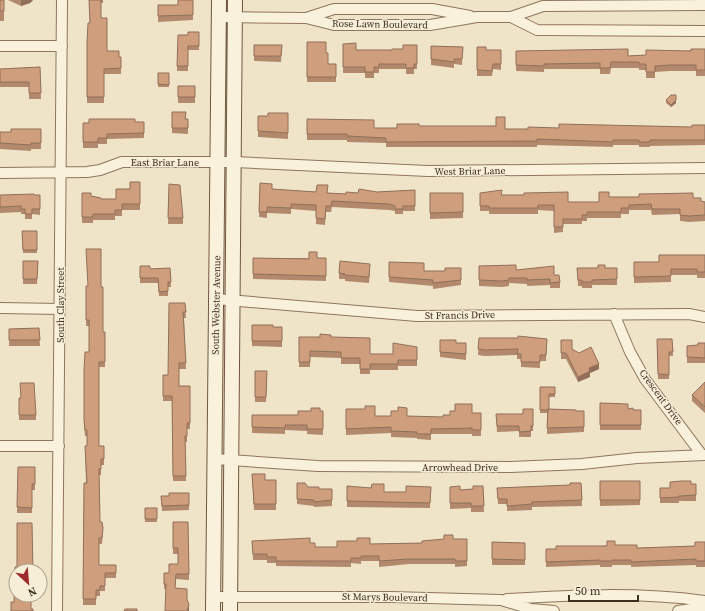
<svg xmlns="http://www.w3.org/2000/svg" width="705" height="611" font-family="'Source Serif 4',serif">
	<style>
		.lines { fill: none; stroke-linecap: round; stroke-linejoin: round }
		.minor-casing { stroke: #8d765c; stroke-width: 12 }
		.secondary-casing { stroke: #6f573f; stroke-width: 16 }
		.minor { stroke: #faf1dc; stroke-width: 10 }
		.secondary { stroke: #faf1dc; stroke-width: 14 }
		.wall { fill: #b2896c }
		.shaded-wall { fill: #916f58 }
		.building { fill: #cf9f7d; stroke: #916f58 }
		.labels { text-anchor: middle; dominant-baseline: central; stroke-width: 3; stroke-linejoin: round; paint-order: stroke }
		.street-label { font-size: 10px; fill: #3d2e20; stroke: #f7eed8 }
	</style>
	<rect width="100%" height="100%" fill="#f0e4c8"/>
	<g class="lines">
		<defs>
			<path id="minor" d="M219,17L306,18L334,25H430L477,17H511L537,30L705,31
				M511,17L543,6L705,5
				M306,18L334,9H432L470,16
				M0,46H62
				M0,173L87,172L100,170L122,162H235L428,171L705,168
				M216,299L417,316L689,314L705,317
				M0,308L60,309
				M614,314L630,352L645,379L702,455
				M0,446H59
				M215,459L318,466L510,467L582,464L637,458L705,455
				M213,597H391L501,600L531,609L554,611
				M507,599C572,595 640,592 705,601
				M57,611L62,0
				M678,611L705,607"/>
			<path id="secondary" d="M213,611L219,0
				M230,611L235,0"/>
		</defs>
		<use href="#minor" class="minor-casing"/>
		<use href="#secondary" class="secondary-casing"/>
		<use href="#minor" class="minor"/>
		<use href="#secondary" class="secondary"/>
	</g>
	<path class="wall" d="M0,0H4V21H0Z
		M8,0H33L30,3L21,6Z
		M89,0H103V3H101V18L107,51L119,57H121V74H104V103H87V43L90,23Z
		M193,0V20L158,22V5H178Z
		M199,32V50H188V71H177V66L188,35Z
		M307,42L326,53L328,64H336V82H307Z
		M343,44L356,50H392L403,49L417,45V69H414V74H406V69H379V73H374V78H365V73H343Z
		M254,45H282L281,62L254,61Z
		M431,46L463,47L462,65L454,64V68L431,65Z
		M477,47L486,50H501V70L493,69L492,76H477Z
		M705,49V76H696V71H670L655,72V78H646V70H639V68H611L610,74H600V69H544V72L516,71V51L628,56L646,55Z
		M40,67L41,99H29V87H0V69Z
		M158,73H169V87H158Z
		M178,86H195V103H178Z
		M676,95V103L671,107L666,103V100Z
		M172,112L185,119H188V134L172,133Z
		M288,113V139L258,137V116H268Z
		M307,119L374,128H397L419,126L505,129H528L559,128L692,127L705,125V145L650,146V147H639V145H613V147L537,145V147H386V143L347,142V140H307Z
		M144,122V138L107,139V144H98V148H83V123Z
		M41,129V149H31V151L0,149V132H11Z
		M140,182V210H122V216H115V220H93V223H82V193L91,196L101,199H116Z
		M260,183L272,189L346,194L377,192L415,190V211H403V214H395V211L389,210L332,207L331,212H326L325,225L316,224V211L291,209V214L267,213V218L259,217Z
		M169,184L183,218V224H168Z
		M430,193H463V218L430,219Z
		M480,193L568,202H599L609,197L693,198L701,201L705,202V221L689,222L680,221V214L652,215L651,210H629V214H621V218H587V221H582V224H563V232L554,233V211L538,210V214H489V211H480Z
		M0,195H40V215L32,214V219H25V214H21V212L0,213Z
		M22,231H37V253H23Z
		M705,255V278H697V275H671V282L634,283V262H659Z
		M253,258H326V281L253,279Z
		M23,261H38L37,284H23Z
		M389,262L424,271H445L461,268V285L433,289V286L389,282Z
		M140,266L150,269L170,268L171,287H168V296H159L158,283H140Z
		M479,266L516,270L554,275L560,282V288H550V285L527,286V284L509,283V286L502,287L479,286Z
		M577,268H617V285H592V288H582V286H578Z
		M370,270L369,283L345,281V279H339V273Z
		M86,286L101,287L103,332H105V367H99V446L104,459V465H101V475H99L100,522L103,534L102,544H99V565H116V578H105V591H100V596H96V605H83L84,483H86L85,446H87V436H85L84,426V370L89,352V326H86Z
		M185,303L186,318H184L186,369H179V386H190V429H187V442H185L186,481H173L172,401H163V375H168Z
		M252,325L273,327H282V347L252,346Z
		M39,328L40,346H9V329Z
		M299,337H331L370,354H393L417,347V366H398V370H370V374H360V364H341V358L310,357V367H299Z
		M479,338L547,339L546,361H540V368L521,367V359H517V355L485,356L478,355Z
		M657,339H672L673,356H669V379H658Z
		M440,340L456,343H466V360L440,357Z
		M561,340L572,349L599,369L590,373V377L578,382L566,359H561Z
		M705,343V363H687V346L698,345Z
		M255,371H267L266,402H255Z
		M705,382V413L692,401V395Z
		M540,387H555V397H549V409L576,411H584V432L547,434V413H540Z
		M19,398L36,415V420H19Z
		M600,403L628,409L633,410H641V430H600Z
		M346,409L375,416L443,417L450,415L481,413V436H472V434H431V440L417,439V438L391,437V433L346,435Z
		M533,409V431H531V437H519V431L497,432L496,414H523Z
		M320,411H323V435L307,434V431L285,430V434L252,433V415H298Z
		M18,467H35V490H32V513H17Z
		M252,474L265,480H276V510H254Z
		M600,481H640V505L600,506Z
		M297,483L308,487L319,489H332V506L314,507V506L297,504Z
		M581,483L582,506L532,507V510L507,511V504H498L497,488L570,485Z
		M691,484H696V501H679V503H660V488H670Z
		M347,486L384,492H406L431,487L430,508L347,507Z
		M483,486L484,512H471V508L450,509V487L460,490L473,489Z
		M189,493V510L162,511L161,496H169Z
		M145,508H157V522H145Z
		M173,522H188L189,580L176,579L175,588L187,600L189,611L166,589H164V573H169L178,564V554H173Z
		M453,539H467V566L455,567V564H409L379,567V561H361V564L351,563V567L276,566V563H267V560H253L252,541L310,543L315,547H337L370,544L422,543Z
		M492,542L525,543V565H492Z
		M705,542V567H696V565L631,567V565H612V567H600V565L546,567V549H556L615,545L637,548L695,546Z"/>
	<path class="shaded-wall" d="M21,0H33L30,3L21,6Z
		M676,100V103L671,107V105Z
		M599,364V369L590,373V377L578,382V377L589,368Z
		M189,605V611H187Z"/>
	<path class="building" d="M0,0H4V11H0Z
		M89,0H101V18H107V51H119V57H121V68L104,69V97H87V43L88,23H90Z
		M178,0H193V15L158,16V5H178Z
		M188,32H199V46H188V66H177L178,35H188Z
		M307,42H326V53H328V64H336V77H307Z
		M356,43V50H392V49H403V45H417V64H414V68H406V64H379V67H374V72H365V67H343V44Z
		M254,45H282L281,56H254Z
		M431,46L463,47L462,59H454V62L431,59Z
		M477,47H486V50H501V64H493L492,71L477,70Z
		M628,49V56L646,55V50L691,51V49H705V70H696V65H670L655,66V72H646V64H639V62H611L610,68H600V63L544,64V66L516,65V51Z
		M40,67L41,93H29V82H0V69Z
		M158,73H169V85L158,84Z
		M178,86H195V97H178Z
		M671,95H676V100L671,105L666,100Z
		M172,112H186L185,119H188V128H172Z
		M268,113H288V133L258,131V116H268Z
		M496,117H505V129H528V127L559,128V124L692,127V125H705V140H650V142H639V140H613V142L537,139V141L386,142V138L347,136V134H307V119L374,120V128H397V124H419V126H496Z
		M89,119H135V122H144V133L107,134V138H98V142H83V123H89Z
		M11,129H41V143H31V145L0,143V132H11Z
		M130,182H140V204H122V210H115V214H93V217H82V193H91V196L101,198V199H116V189H130Z
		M260,183L272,184V189L316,192L317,185H328L327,193L346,194V192L358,193L359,189L377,192L415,190V206H403V209H395V206L389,204L332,201L331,206H326L325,219L316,218V205L291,204V208L267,207V212H259Z
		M169,184L180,185L183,218H168Z
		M502,190L501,195H524V193L568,192V202H599V192H609V197H639V194L693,193V198H701V201L705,202V215L689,216L680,215V209H652L651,204L629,205V208H621V212H587V215H582V219H563V227H554V205H538V208H489V206H480V193Z
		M430,193H463V212L430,213Z
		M34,194V195H40V209H32V214H25V209H21V206L0,207V195Z
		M22,231H37V250H23Z
		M86,249H101V287H103V332H105V362H99V446H104V459H101V469H99L100,522H102L103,528L102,538H99V565H116V573H105V586H100V590H96V599H83L84,483H87L85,446H87V430H85L84,420V370L85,352H89V320H86V286H88Z
		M309,252H317V258H326V276L253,274V258L309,259Z
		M659,255H705V272H697V269H671V276L634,277V262H659Z
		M23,261H38L37,279H23Z
		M340,261L370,264L369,277L345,275V274L339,273Z
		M389,262L424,263V271H445V268H461V280L433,283V280L389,277Z
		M516,265V270L554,266V275H559L560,282L550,283V279L527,280V278H509V280L502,281L479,280V266Z
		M598,265H605V268H617V279L592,280V282H582V280H578L577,268H598Z
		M140,266H150V269L170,268L171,282H168V291L159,292L158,278H140Z
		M169,303H185L186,312H183L186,363H179V386H190V423H187V436H185L186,476H173L172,396H163V375H168Z
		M252,325H273V327H282V341H252Z
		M39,328L40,340H9V329Z
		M320,334L331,335V337L370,338V354H393V343L417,347V360H398V364H370V369H360V358H341V352L310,351V362H299V337H320Z
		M518,336L547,339L546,355H540V362H521V354H517L518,349L485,350L478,349L479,338H518Z
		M657,339H672L673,352H669V375L658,374Z
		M440,340H456V343H466V354L440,352Z
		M561,340H572V349L579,353L591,347L599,364L589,368L590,371L578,377L566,353H561Z
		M698,343H705V358L687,357V346L698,345Z
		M255,371H267L266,397H255Z
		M705,382V407L692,395Z
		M20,383H34L36,415H19V398H21Z
		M540,387H555V394H549V409H548V410H540Z
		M600,403L628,404V409L633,408V410H641V425H600Z
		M455,404H472V413H481V430H472V428L431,429V434H417V432L391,431V427L346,429V409H365V406H375V416H391V411H398V407L407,408V416L443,417V415H450V411H455Z
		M311,408H320V411H323V429H307V425H285V428L252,427V415H298V411H311Z
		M523,409H533V426H531V431L519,432V426H497L496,414H523Z
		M548,409L576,410V411H584V427L547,428Z
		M18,467H35V484H32V508L17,507Z
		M252,474H265V480H276V504H254Z
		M600,481H640V500H600Z
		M681,481H691V484H696V495L679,496V497L660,498V488H670V482Z
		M297,483H305L308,487H319V489H332V500L314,502V500L297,499Z
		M570,483H581L582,500L532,502V504L507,506V499H498L497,488L570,485Z
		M372,484H384V492H406V486L431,487L430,503L347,501V486L371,488Z
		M460,486V490L473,489V486H483L484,506H471V503H450V487Z
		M169,493H189V505L162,506L161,496H169Z
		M145,508H157V519H145Z
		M173,522H188L189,574H176L175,588L187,589V599L189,605L187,611H165L166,584H164V573H169V564H178V548H173Z
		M17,523H32L33,571H16V595H29L28,601H31V609H33V611H11V602H14L15,567H17Z
		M444,535H453V539H467V561H455V559H409L379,561V556H361V558H351V561H276V557H267V554H253L252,541L310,538V543H315V547H337V541H357V538H370V544L422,543V541L444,539Z
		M607,541H615V545H637V548L695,546V542H705V561H696V559L631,562V560H612V561H600V560L546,562V549H556V546H607Z
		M492,542L525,543V560L492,559Z
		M125,609H137V611H124Z"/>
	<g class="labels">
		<g class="street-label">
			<text transform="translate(380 24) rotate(1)">Rose Lawn Boulevard</text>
			<text x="165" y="162">East Briar Lane</text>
			<text transform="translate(470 171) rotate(-1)">West Briar Lane</text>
			<text transform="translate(60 305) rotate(-90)">South Clay Street</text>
			<text transform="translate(216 305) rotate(-89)">South Webster Avenue</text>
			<text transform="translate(460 315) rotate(-1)">St Francis Drive</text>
			<text transform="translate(661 397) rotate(54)">Crescent Drive</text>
			<text x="460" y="467">Arrowhead Drive</text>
			<text transform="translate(385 597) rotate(1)">St Marys Boulevard</text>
		</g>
	</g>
	<g transform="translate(28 583) rotate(154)"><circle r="19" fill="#f7eed8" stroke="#ada18e"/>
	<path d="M0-3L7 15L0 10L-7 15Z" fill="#9e2a2b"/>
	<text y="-6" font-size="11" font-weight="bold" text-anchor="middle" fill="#3d2e20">N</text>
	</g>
	<path d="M569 595v6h69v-6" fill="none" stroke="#3d2e20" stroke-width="2"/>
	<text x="575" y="595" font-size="12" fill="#3d2e20" stroke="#f7eed8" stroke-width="3" paint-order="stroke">50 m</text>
</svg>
